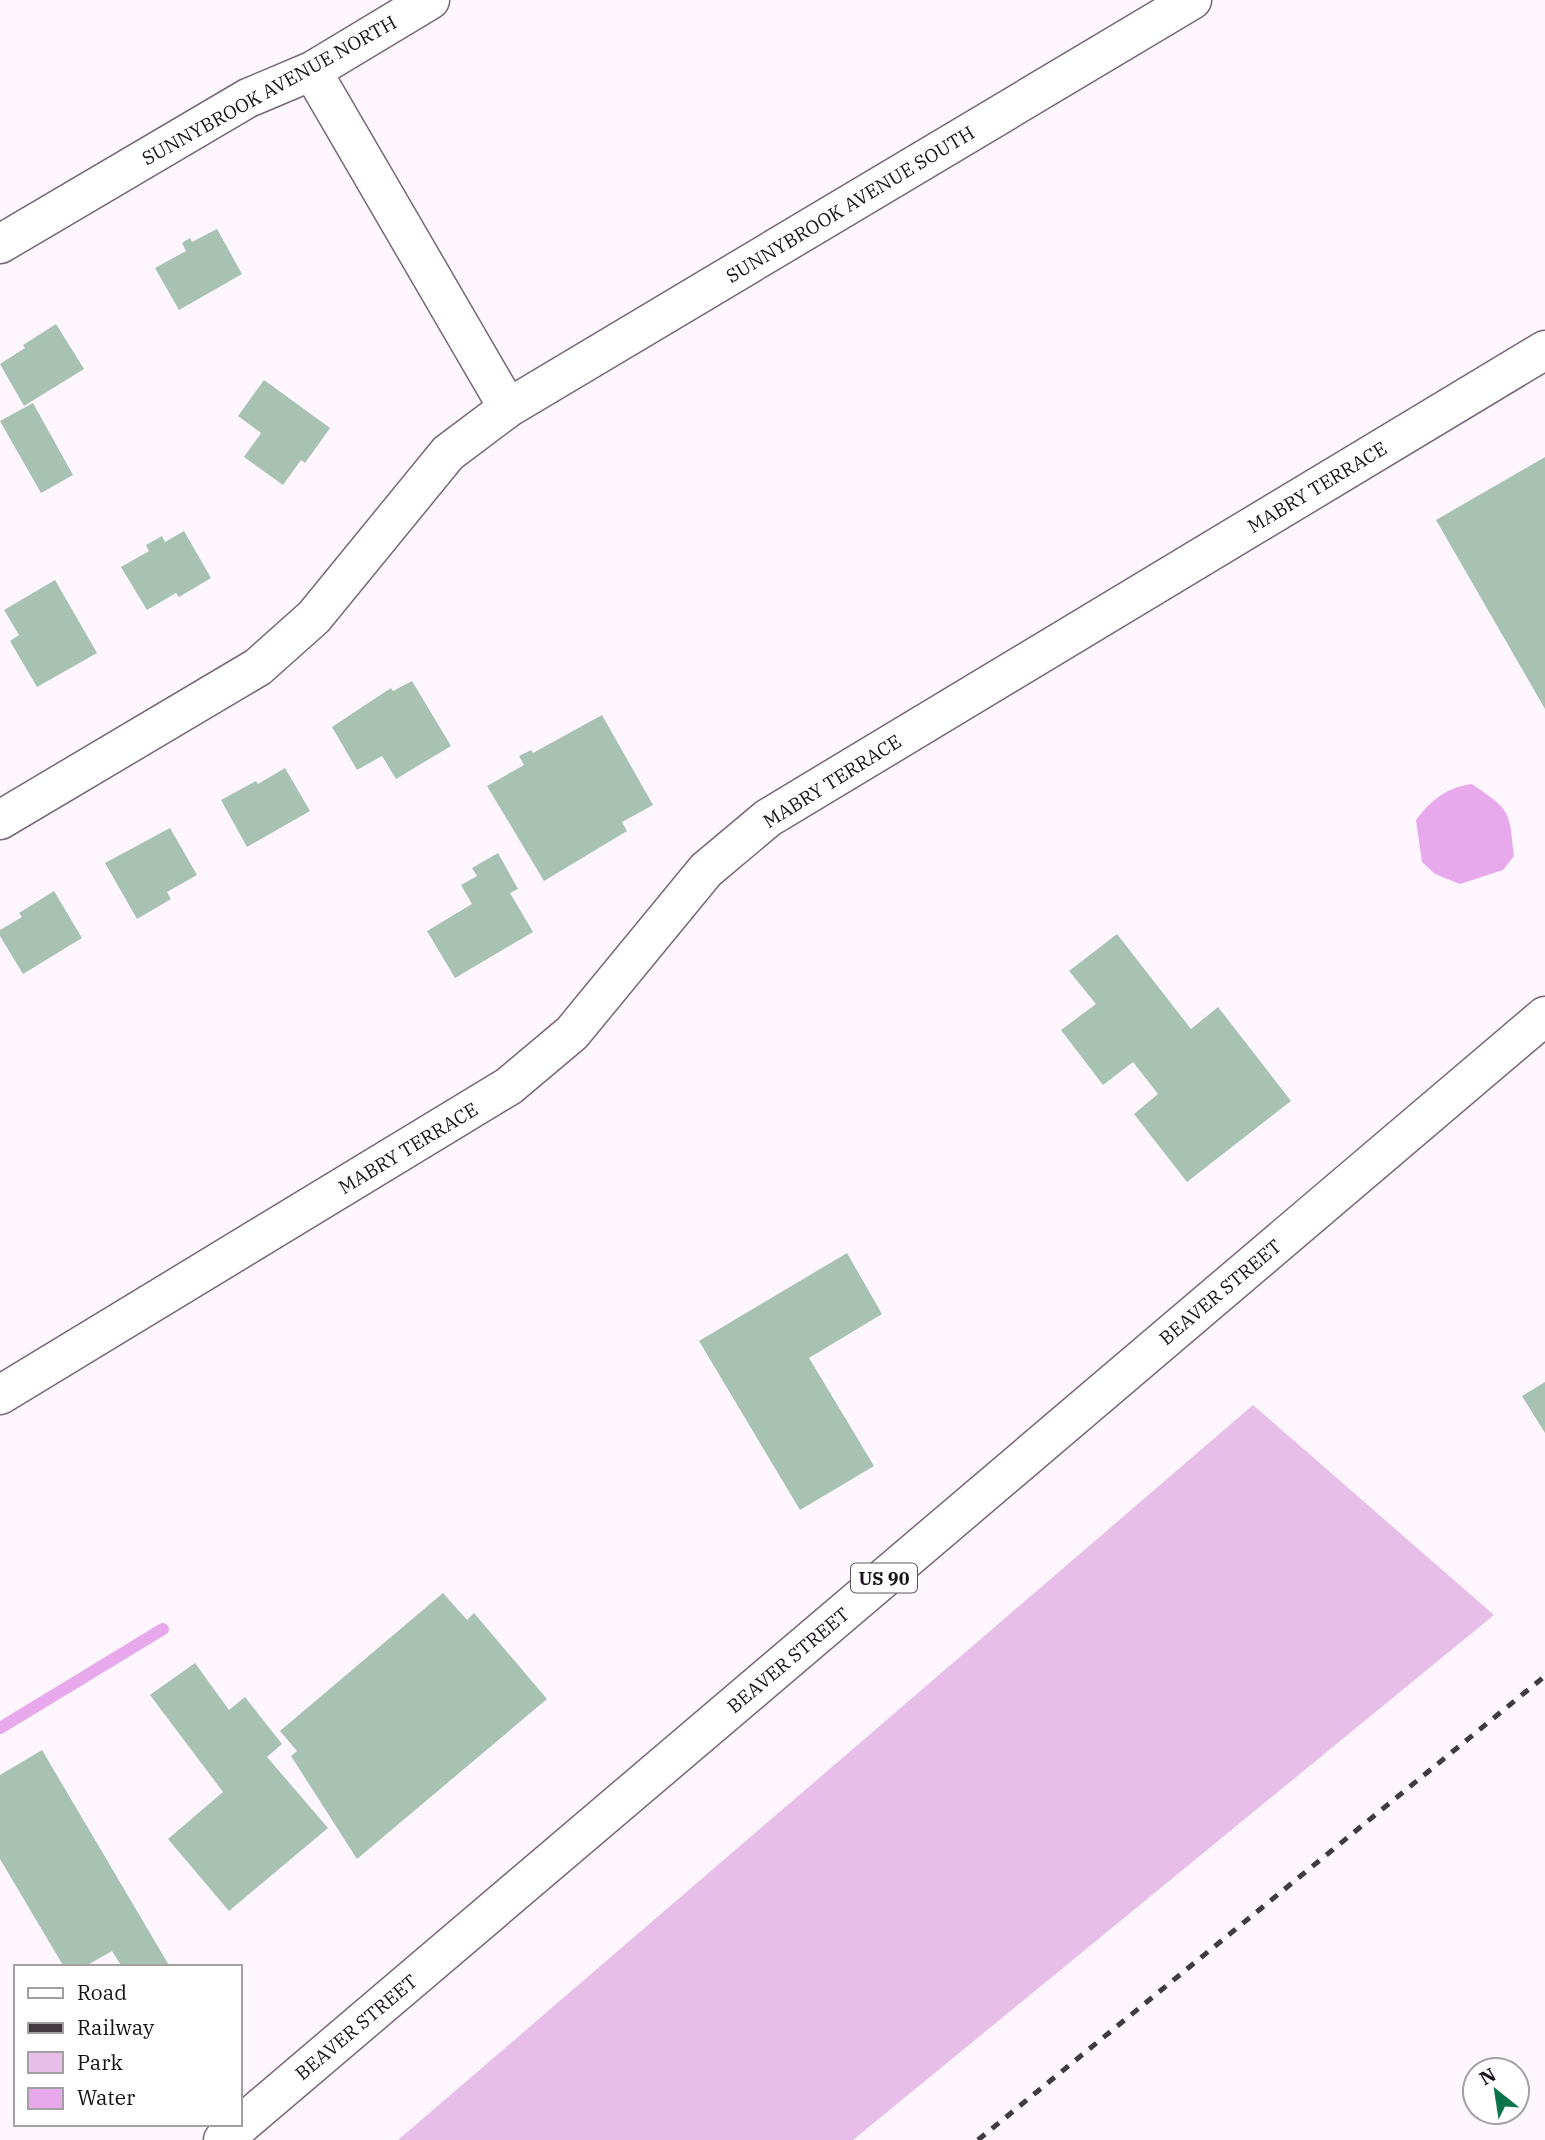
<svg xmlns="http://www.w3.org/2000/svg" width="1545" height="2140" font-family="'IBM Plex Serif',serif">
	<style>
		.green { fill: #e6bee8 }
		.water { fill: #e7a9eb }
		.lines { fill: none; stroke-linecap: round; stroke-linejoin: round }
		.stream { stroke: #e7a9eb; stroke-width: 12 }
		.building { fill: #a7c1b2 }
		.minor-casing { stroke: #786678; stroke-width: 41 }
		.major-casing { stroke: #786678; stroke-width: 41 }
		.minor { stroke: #fff; stroke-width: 38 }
		.major { stroke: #fff; stroke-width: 38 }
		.rail { stroke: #413a41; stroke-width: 5; stroke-dasharray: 9 9; stroke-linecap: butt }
		.labels { text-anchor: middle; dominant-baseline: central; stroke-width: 6; stroke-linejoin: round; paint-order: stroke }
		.shield { fill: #fff; stroke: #5e595e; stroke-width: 2 }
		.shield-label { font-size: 18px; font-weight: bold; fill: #191219 }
		.street-label { font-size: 19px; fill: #191219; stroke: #fff }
	</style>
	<rect width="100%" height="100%" fill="#fef6fe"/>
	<path class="green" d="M1253,1405L1494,1615L853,2140H398Z"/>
	<path class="water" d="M1472,784C1511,811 1509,809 1514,856L1503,870L1460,884L1435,874L1422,862L1416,820C1432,799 1446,788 1472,784Z"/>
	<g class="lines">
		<path class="stream" d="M0,1728L163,1629"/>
	</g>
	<path class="building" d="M217,229L242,274L179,310L155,268L186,251L182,243L190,238L192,242Z
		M56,324L84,369L24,406L0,364L25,348L23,345Z
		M264,380L330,428L305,463L301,460L283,485L244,457L261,433L238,416Z
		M33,403L73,475L41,493L0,421Z
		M1545,457V709L1436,520Z
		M184,531L211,578L179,597L176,593L147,610L121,567L149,551L146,545L162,536L165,542Z
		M55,580L97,653L37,687L10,641L19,635L4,610Z
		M412,681L451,746L396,779L382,756L357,770L332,727L391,688L393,691Z
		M602,715L653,805L622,822L627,831L544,881L487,786L524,765L519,756L531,750L533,753Z
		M285,768L310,811L247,847L221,800L256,781L258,784Z
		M170,828L197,875L167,892L171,899L137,919L105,863Z
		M498,853L518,889L510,893L533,932L455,978L427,931L472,904L461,885L477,876L472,868Z
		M54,891L82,938L23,974L0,936V930L22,917L19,913Z
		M1117,934L1191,1029L1218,1007L1291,1101L1187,1182L1134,1114L1158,1094L1133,1062L1103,1085L1061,1030L1096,1004L1069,971Z
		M847,1253L882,1314L809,1358L874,1466L800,1510L699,1341Z
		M1545,1382V1433L1522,1396Z
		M443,1593L467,1620L474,1613L547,1699L357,1859L291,1756L297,1751L280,1731Z
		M195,1663L229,1710L245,1697L282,1744L267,1757L328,1828L229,1911L168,1839L223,1792L150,1695Z
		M42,1750L170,1967H122L112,1951L84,1967H64L0,1859V1775Z"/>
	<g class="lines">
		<defs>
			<path id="minor" d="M312,71L508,408
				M0,244L248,98L312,71L430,0
				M0,820L258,667L314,617L448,453L508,408L1192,0
				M0,1395L509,1086L572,1033L706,870L768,818L1545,350"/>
			<path id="major" d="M223,2140L1545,1016"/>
		</defs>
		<use href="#minor" class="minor-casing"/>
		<use href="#major" class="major-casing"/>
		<use href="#minor" class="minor"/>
		<use href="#major" class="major"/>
		<path class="rail" d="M978,2140L1545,1676"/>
	</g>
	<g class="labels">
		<rect class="shield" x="851" y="1563.5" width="66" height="29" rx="5"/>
		<g class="shield-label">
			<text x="884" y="1578">US 90</text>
		</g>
		<g class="street-label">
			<text transform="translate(269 90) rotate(-29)">SUNNYBROOK AVENUE NORTH</text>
			<text transform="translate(850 204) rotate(-31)">SUNNYBROOK AVENUE SOUTH</text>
			<text transform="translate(1317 487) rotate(-31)">MABRY TERRACE</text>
			<text transform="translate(832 781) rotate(-32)">MABRY TERRACE</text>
			<text transform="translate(408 1148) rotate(-31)">MABRY TERRACE</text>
			<text transform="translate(1220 1292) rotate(-40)">BEAVER STREET</text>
			<text transform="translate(788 1660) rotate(-40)">BEAVER STREET</text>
			<text transform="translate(356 2027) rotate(-40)">BEAVER STREET</text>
		</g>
	</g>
	<rect x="14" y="1965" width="228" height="161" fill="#ffffff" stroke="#a3a0a3" stroke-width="2"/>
	<rect x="28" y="1988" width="35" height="10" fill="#ffffff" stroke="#a3a0a3" stroke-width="2"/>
	<text x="77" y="2000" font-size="21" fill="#191219">Road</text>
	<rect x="28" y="2023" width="35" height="10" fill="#413a41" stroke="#a3a0a3" stroke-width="2"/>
	<text x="77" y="2035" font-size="21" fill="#191219">Railway</text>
	<rect x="28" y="2052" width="35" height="21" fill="#e6bee8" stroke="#a3a0a3" stroke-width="2"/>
	<text x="77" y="2070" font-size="21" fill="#191219">Park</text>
	<rect x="28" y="2088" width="35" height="21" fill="#e7a9eb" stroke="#a3a0a3" stroke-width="2"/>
	<text x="77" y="2105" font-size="21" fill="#191219">Water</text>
	<g transform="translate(1496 2091) rotate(330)"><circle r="33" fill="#ffffff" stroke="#a3a0a3" stroke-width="2"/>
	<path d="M0-5L12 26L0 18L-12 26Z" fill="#0c734b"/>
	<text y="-10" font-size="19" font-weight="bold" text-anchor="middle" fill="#191219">N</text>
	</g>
</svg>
